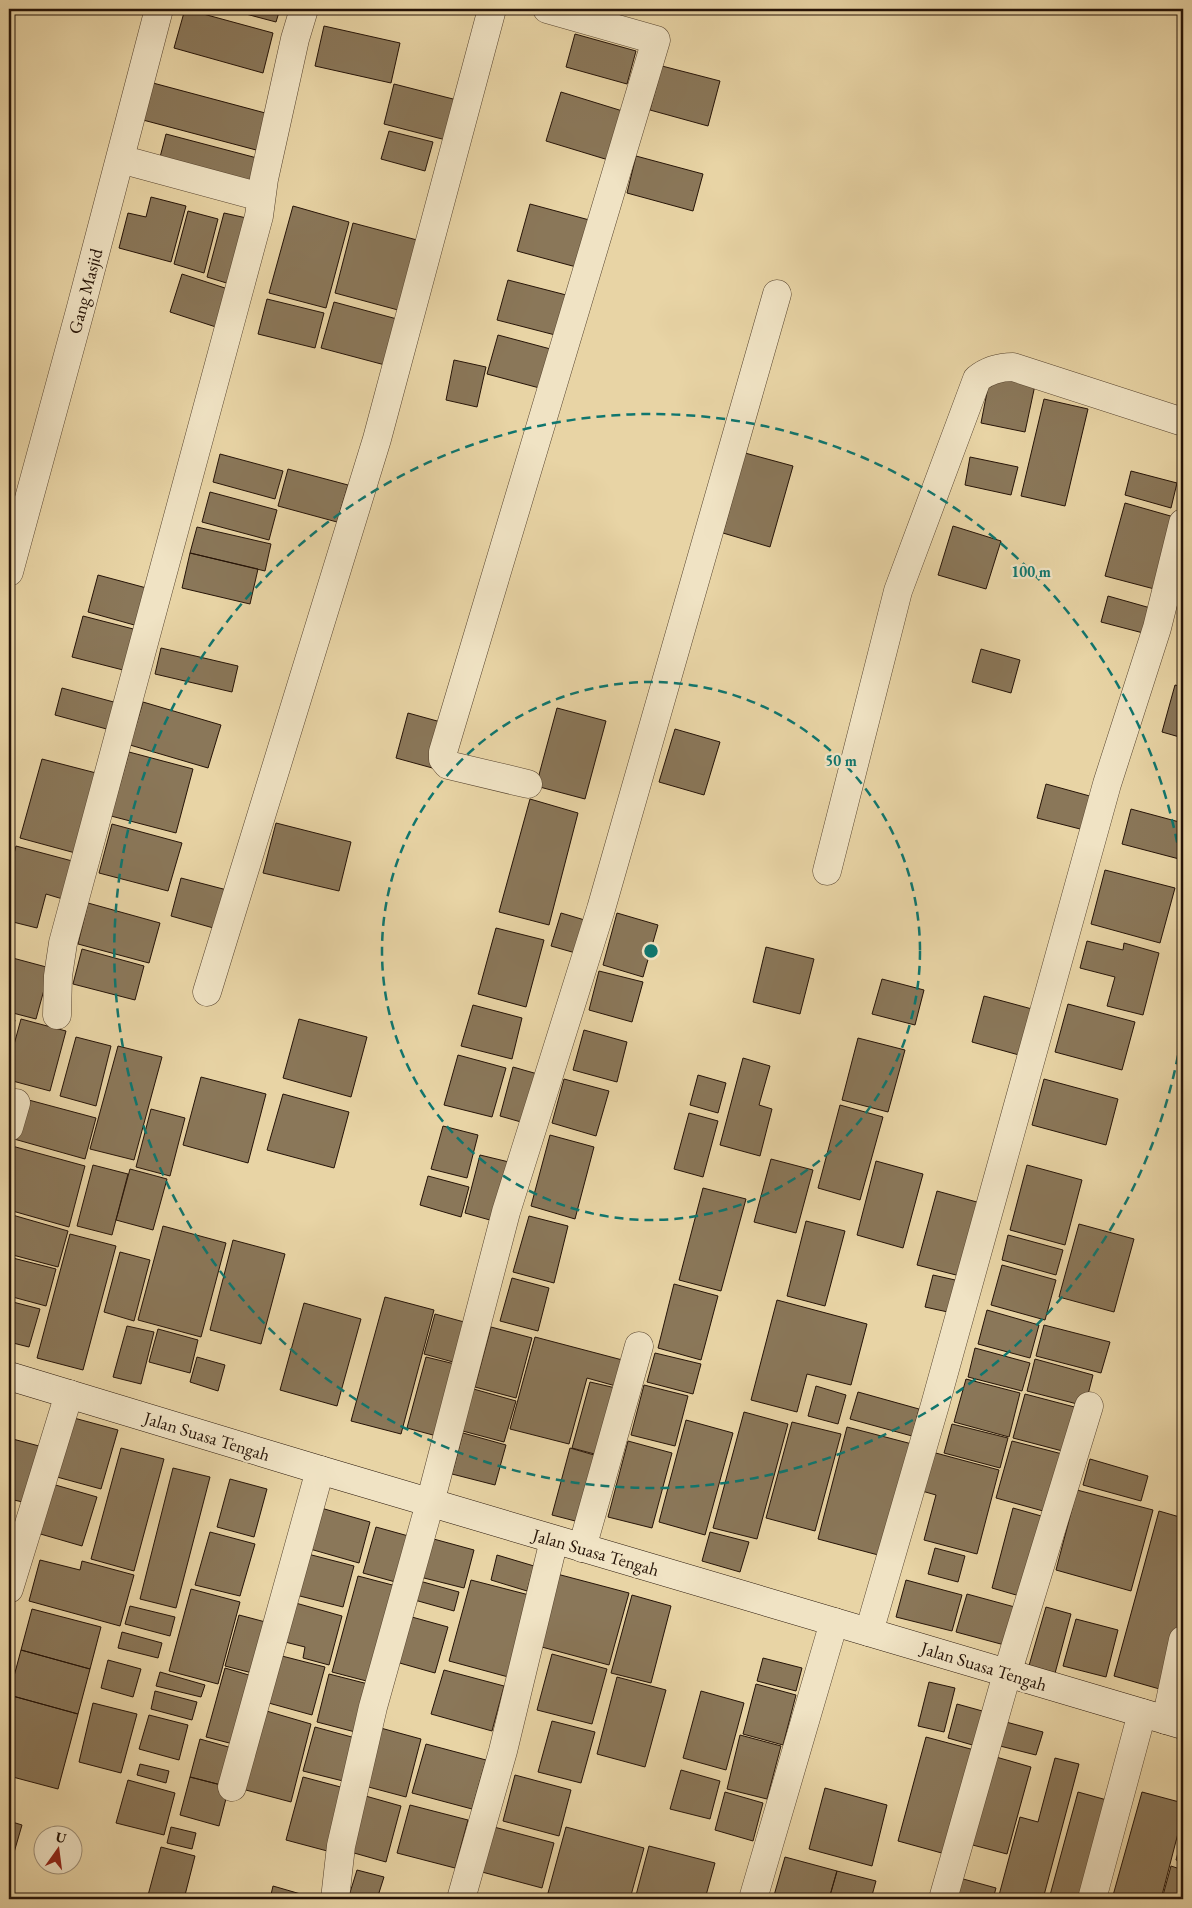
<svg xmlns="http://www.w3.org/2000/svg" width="1192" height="1908" font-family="'EB Garamond',serif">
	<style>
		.building { fill: #8a7759; stroke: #251307 }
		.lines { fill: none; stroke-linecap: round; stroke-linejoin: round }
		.street-casing { stroke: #56432e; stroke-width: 29 }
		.secondary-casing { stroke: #251307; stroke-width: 29 }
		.street { stroke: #f0e3c4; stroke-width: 28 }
		.secondary { stroke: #f0e3c4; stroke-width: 28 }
		.ring { fill: none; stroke: #0f766e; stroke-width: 2.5; stroke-dasharray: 9 6 }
		.labels { text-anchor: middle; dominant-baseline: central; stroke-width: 4.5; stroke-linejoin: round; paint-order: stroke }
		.street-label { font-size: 18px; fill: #251307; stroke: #f0e3c4 }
		.centre { fill: #0f766e; stroke: #f0e3c4; stroke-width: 2.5 }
		.ring-label { font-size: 15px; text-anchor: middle; font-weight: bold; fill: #0f766e; stroke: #f0e3c4; stroke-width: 4.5; stroke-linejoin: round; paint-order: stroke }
	</style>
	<rect width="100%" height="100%" fill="#e8d4a5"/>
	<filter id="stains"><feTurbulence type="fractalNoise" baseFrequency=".004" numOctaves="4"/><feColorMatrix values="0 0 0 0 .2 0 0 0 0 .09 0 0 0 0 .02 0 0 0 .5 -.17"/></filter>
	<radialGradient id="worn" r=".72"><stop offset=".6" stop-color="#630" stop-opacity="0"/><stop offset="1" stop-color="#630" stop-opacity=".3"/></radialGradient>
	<path class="building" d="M185,9L273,33L263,73L174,48Z
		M227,9H280L276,22Z
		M776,9H795L794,14Z
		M324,26L400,43L391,83L315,66Z
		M575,34L636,51L627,84L566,67Z
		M662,66L720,81L708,126L650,110Z
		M153,83L269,114L260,151L143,120Z
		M394,84L457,100L446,140L384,124Z
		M561,92L629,113L615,162L546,141Z
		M389,131L433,142L425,171L381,159Z
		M166,134L257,158L249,189L158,165Z
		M636,156L703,174L693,211L627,193Z
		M151,197L186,206L171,262L119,248L128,213L146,217Z
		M530,204L593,221L580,268L517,251Z
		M293,206L349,222L326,308L269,293Z
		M188,211L218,219L204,273L174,264Z
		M224,213L251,219L233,285L207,277Z
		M353,223L417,240L398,310L335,293Z
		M182,274L231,290L219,328L170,312Z
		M508,280L574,297L563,337L497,320Z
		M267,299L324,313L315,348L258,334Z
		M334,302L397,319L385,365L321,348Z
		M498,335L558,351L547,390L487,374Z
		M454,360L486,367L477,407L446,400Z
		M990,377L1035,385L1025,432L981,423Z
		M1044,399L1088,409L1065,506L1021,496Z
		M745,453L793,466L770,547L723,533Z
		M220,454L283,471L275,499L213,482Z
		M970,457L1018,467L1011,495L965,485Z
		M288,469L348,485L337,522L278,506Z
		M1131,471L1177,483L1171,508L1125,495Z
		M210,492L277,510L269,540L202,522Z
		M1125,503L1181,519L1162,591L1105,576Z
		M953,526L1001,541L986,589L938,575Z
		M197,527L271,544L265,571L190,553Z
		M190,553L258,569L250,604L182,588Z
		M98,575L154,590L145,628L88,612Z
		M1108,596L1154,609L1147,634L1101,622Z
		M83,616L141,631L131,672L72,657Z
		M161,648L238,666L232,692L155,674Z
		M981,649L1020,660L1011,693L972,682Z
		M1175,685L1183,687V738L1162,732Z
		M62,688L121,704L114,731L55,715Z
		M143,702L221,725L208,768L130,745Z
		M557,708L606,721L585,799L536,786Z
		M408,713L448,724L436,769L396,758Z
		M675,729L720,742L704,795L659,782Z
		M129,752L193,769L176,833L111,816Z
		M42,759L100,774L79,854L20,838Z
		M1046,784L1097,798L1088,831L1037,818Z
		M530,799L578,813L549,925L499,912Z
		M1131,809L1183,823V860L1122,844Z
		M276,823L351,842L339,891L263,873Z
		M112,824L182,843L168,891L99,873Z
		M16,846L76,862L66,900L46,894L37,928L9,921V873Z
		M1105,870L1175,888L1160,943L1091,924Z
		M181,878L227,890L217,929L171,916Z
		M88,903L160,923L149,963L78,944Z
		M561,913L588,921L579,954L551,946Z
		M617,913L658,925L643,977L603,965Z
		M496,928L544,940L526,1007L478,994Z
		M1087,941L1123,950L1124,943L1159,953L1143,1015L1107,1006L1115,977L1080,968Z
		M766,947L814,959L800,1014L753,1002Z
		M82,949L144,966L135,1000L73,984Z
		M9,957L50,968L36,1019L9,1012Z
		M599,971L643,982L632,1022L589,1010Z
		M882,979L924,990L915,1025L872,1014Z
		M984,996L1032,1009L1019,1055L972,1042Z
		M1068,1004L1135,1022L1122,1070L1055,1052Z
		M473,1005L522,1018L512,1059L461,1046Z
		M9,1019L15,1020L9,1044Z
		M21,1019L66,1031L50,1091L9,1080V1063Z
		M299,1019L367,1037L351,1097L283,1078Z
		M584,1030L627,1042L617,1082L573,1070Z
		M76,1037L111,1046L96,1106L60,1096Z
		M858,1038L905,1050L888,1112L842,1100Z
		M118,1046L162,1057L134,1160L90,1149Z
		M458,1055L506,1068L492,1117L444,1105Z
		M743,1058L770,1066L759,1105L772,1109L760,1156L720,1145Z
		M513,1067L541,1075L528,1124L500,1116Z
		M698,1075L726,1083L718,1113L690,1105Z
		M201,1077L266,1094L248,1163L183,1145Z
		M564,1079L609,1091L596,1136L552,1123Z
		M1044,1079L1118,1099L1106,1145L1032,1125Z
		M283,1094L349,1112L334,1168L267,1150Z
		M25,1099L96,1118L85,1159L14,1139Z
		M840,1105L883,1117L860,1200L818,1188Z
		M151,1109L185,1118L170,1176L136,1167Z
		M689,1113L718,1121L703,1177L674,1169Z
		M443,1126L478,1135L467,1178L431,1169Z
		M550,1135L594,1147L575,1219L531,1206Z
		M12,1146L85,1166L69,1227L9,1210V1157Z
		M480,1155L513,1163L497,1222L465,1213Z
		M771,1159L813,1170L796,1233L754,1222Z
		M876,1161L923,1174L903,1248L857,1235Z
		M93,1165L128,1174L112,1235L77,1226Z
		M1027,1165L1082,1180L1065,1245L1010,1230Z
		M130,1169L167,1179L153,1230L116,1220Z
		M428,1176L469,1187L461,1217L420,1205Z
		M703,1188L746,1199L721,1291L679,1280Z
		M937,1191L984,1204L964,1277L917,1265Z
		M9,1214L68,1231L58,1267L9,1254Z
		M529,1216L568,1226L554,1283L513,1272Z
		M806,1221L845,1231L825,1306L787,1296Z
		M1079,1224L1134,1239L1114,1312L1059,1297Z
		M163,1226L226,1243L201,1337L138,1320Z
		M70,1234L116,1246L83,1370L37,1358Z
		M1008,1235L1063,1250L1056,1275L1002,1260Z
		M233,1240L285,1254L261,1344L210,1330Z
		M120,1252L150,1260L134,1321L104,1312Z
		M9,1257L56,1269L46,1306L9,1296Z
		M1002,1265L1056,1280L1045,1320L991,1305Z
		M933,1275L964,1282L957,1314L925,1307Z
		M512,1278L549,1288L538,1331L500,1321Z
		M674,1284L718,1296L701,1360L658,1348Z
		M385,1297L434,1310L401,1434L351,1421Z
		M777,1300L867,1324L851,1385L807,1374L797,1412L751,1400Z
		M9,1301L40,1309L29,1347L9,1342Z
		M304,1303L361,1319L337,1406L280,1390Z
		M987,1310L1039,1325L1030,1358L978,1344Z
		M435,1314L475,1325L464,1365L424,1354Z
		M1044,1325L1110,1342L1101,1373L1036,1356Z
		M127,1326L154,1332L141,1384L113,1377Z
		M491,1327L532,1338L516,1398L475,1387Z
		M158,1329L198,1340L190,1373L149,1362Z
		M535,1337L630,1362L623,1388L587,1378L569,1444L510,1429Z
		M975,1348L1030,1363L1022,1391L968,1377Z
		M655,1353L701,1364L693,1394L647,1382Z
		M197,1357L225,1365L218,1391L190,1382Z
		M426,1357L463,1366L444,1438L407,1428Z
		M1035,1359L1093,1375L1085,1406L1027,1391Z
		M966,1379L1020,1393L1009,1437L954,1422Z
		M590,1382L620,1389L602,1456L572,1448Z
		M644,1385L688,1396L675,1446L631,1435Z
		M816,1386L846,1395L838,1424L808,1416Z
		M470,1388L516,1401L504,1442L459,1430Z
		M858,1392L919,1409L912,1436L850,1419Z
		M1025,1394L1082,1409L1070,1453L1013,1438Z
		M744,1412L788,1424L757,1539L713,1528Z
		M74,1418L118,1430L101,1489L57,1477Z
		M686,1420L733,1433L705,1535L659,1522Z
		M792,1422L841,1434L815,1531L766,1518Z
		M952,1424L1008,1438L1000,1468L944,1453Z
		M847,1427L912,1444L882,1556L818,1539Z
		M463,1433L506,1445L495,1485L452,1474Z
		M9,1438L39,1446L23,1502L9,1499Z
		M628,1441L672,1453L652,1528L608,1517Z
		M1012,1441L1070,1456L1054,1514L996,1498Z
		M121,1448L164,1459L134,1571L91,1559Z
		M570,1448L601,1457L583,1523L552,1515Z
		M932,1452L999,1470L977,1554L924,1540L936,1495L922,1491Z
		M1090,1459L1148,1476L1141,1501L1083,1485Z
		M173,1468L210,1477L176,1608L140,1599Z
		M230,1479L267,1489L254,1537L217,1527Z
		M52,1484L97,1497L82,1546L37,1533Z
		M1077,1490L1153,1510L1131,1591L1056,1570Z
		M321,1508L370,1522L359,1563L310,1549Z
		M1013,1508L1052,1519L1030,1599L992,1588Z
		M1159,1511L1183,1518V1613L1163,1690L1114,1676Z
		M376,1527L412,1537L399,1583L363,1573Z
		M210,1532L255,1544L240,1596L195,1585Z
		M710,1532L749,1542L740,1572L702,1561Z
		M430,1538L474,1550L464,1588L420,1577Z
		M935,1548L965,1556L958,1582L928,1574Z
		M304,1553L354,1566L343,1607L292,1594Z
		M497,1555L534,1566L527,1591L491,1580Z
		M40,1560L80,1570L82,1561L134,1575L120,1626L29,1601Z
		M557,1574L629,1593L609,1665L538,1646Z
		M358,1576L400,1587L374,1683L332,1672Z
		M416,1580L459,1592L454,1611L411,1599Z
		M471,1580L533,1596L512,1678L449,1661Z
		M906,1580L962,1595L952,1631L896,1617Z
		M191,1589L240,1602L218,1684L169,1671Z
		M967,1594L1022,1609L1012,1647L956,1632Z
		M632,1595L671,1606L651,1683L611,1673Z
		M292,1602L342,1616L329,1665L303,1658L305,1647L281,1641Z
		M130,1606L175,1617L170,1636L125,1624Z
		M1046,1607L1071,1614L1054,1677L1028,1669Z
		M32,1609L101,1627L90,1669L21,1650Z
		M401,1614L448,1627L435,1673L389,1660Z
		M239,1615L273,1624L260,1675L225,1666Z
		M1076,1619L1118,1630L1106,1677L1063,1666Z
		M122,1632L162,1643L158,1658L118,1648Z
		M21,1650L90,1669L78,1714L9,1695Z
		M552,1654L607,1669L592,1724L537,1710Z
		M278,1655L325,1667L312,1715L265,1702Z
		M763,1658L802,1668L796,1691L757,1681Z
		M108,1660L141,1669L133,1697L101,1688Z
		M225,1668L259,1678L241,1746L206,1737Z
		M444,1670L504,1686L492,1731L431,1714Z
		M160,1672L205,1685L201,1697L156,1686Z
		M329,1674L372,1685L359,1733L317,1722Z
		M617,1677L666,1690L645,1767L597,1754Z
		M929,1682L955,1688L944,1732L918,1726Z
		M756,1684L796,1695L783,1745L743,1734Z
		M155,1691L197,1702L192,1720L151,1709Z
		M701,1691L744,1703L726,1770L683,1758Z
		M9,1695L78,1714L58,1789L9,1776Z
		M93,1703L137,1714L121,1773L79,1762Z
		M957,1704L986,1712L976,1746L948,1738Z
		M263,1710L311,1724L291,1802L242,1789Z
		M149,1715L188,1725L179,1760L139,1749Z
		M552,1721L595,1732L581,1783L538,1772Z
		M1006,1722L1043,1732L1036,1755L1000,1746Z
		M315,1727L359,1739L347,1782L303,1771Z
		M377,1727L421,1739L406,1797L361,1785Z
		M740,1735L781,1746L767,1799L727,1789Z
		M926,1737L978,1751L949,1855L898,1841Z
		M200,1739L239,1750L229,1787L190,1777Z
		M426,1744L486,1760L472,1809L412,1793Z
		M989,1755L1031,1767L1007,1854L965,1843Z
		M1055,1758L1079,1764L1043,1899H998L1020,1817L1038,1822Z
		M140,1764L169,1771L166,1783L137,1775Z
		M681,1770L720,1781L710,1819L670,1809Z
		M515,1775L571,1790L559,1836L503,1821Z
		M190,1777L229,1787L219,1826L180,1815Z
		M303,1777L348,1789L331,1852L286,1840Z
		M128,1780L175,1793L164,1835L116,1823Z
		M825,1788L887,1805L872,1866L809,1849Z
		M725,1792L763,1803L753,1841L715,1830Z
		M1078,1792L1114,1802L1088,1899H1049Z
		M1142,1792L1183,1803V1814L1161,1899H1112Z
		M362,1795L401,1806L386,1862L347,1851Z
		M410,1805L468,1820L455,1868L397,1853Z
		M9,1821L22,1825L13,1856L9,1854Z
		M171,1827L196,1833L192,1849L167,1843Z
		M494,1827L554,1843L542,1888L482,1872Z
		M566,1827L644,1848L630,1899H572L548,1893Z
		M1183,1833V1862L1176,1860Z
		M649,1846L715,1863L705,1899H635Z
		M161,1847L195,1856L184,1899H147Z
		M785,1857L837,1871L829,1899H773Z
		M1171,1866L1183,1870V1899H1162Z
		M357,1870L384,1877L377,1899H348Z
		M837,1871L876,1881L871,1899H829Z
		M956,1877L996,1888L993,1899H949Z
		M273,1886L311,1897L310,1899H270Z"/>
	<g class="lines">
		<defs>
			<path id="street" d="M120,159L261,197
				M9,572L80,311L159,9
				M528,784L448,765L443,759V752L656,40L547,9
				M827,871L898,591L977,379C988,370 999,367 1013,367L1183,422
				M207,992L377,439L492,9
				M57,1015L58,976L63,943L259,216L264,179L295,39L304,9
				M9,1127L16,1103
				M582,1548L639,1346
				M9,1589L69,1394
				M869,1632L935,1405L1107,784L1157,628L1183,523
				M1166,1720L1183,1640
				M232,1787L320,1470
				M335,1899L341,1846L373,1707L430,1503L506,1212L601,909L777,294
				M461,1899L503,1751L554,1540
				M753,1899L834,1622
				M943,1899L1007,1674L1089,1406
				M1092,1899L1142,1713"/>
			<path id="secondary" d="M9,1376L320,1470L1183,1725"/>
		</defs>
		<use href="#street" class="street-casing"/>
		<use href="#secondary" class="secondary-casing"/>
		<use href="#street" class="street"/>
		<use href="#secondary" class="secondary"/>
	</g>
	<g class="ring">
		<circle cx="651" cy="951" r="269"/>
		<path d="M1183 1026A537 537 0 1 1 1183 876"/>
	</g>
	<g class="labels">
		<g class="street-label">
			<text transform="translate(85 291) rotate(-75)">Gang Masjid</text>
			<text transform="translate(207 1436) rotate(17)">Jalan Suasa Tengah</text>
			<text transform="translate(596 1552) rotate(16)">Jalan Suasa Tengah</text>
			<text transform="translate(984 1666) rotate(17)">Jalan Suasa Tengah</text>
		</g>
	</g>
	<circle cx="651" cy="951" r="8" class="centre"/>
	<g class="ring-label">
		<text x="1031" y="577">100 m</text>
		<text x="841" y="766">50 m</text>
	</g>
	<rect width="1192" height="1908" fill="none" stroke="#e8d4a5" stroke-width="30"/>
	<rect x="10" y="10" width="1172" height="1888" fill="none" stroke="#251307" stroke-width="2.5"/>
	<rect x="15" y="15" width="1162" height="1878" fill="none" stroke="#251307"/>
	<g transform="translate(58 1850) rotate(14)"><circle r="24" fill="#f0e3c4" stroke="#9f9078"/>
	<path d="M0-4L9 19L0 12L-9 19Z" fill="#8f2418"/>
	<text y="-8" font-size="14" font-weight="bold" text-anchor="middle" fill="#251307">U</text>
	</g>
	<rect width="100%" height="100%" filter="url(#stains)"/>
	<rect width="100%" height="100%" fill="url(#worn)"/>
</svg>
